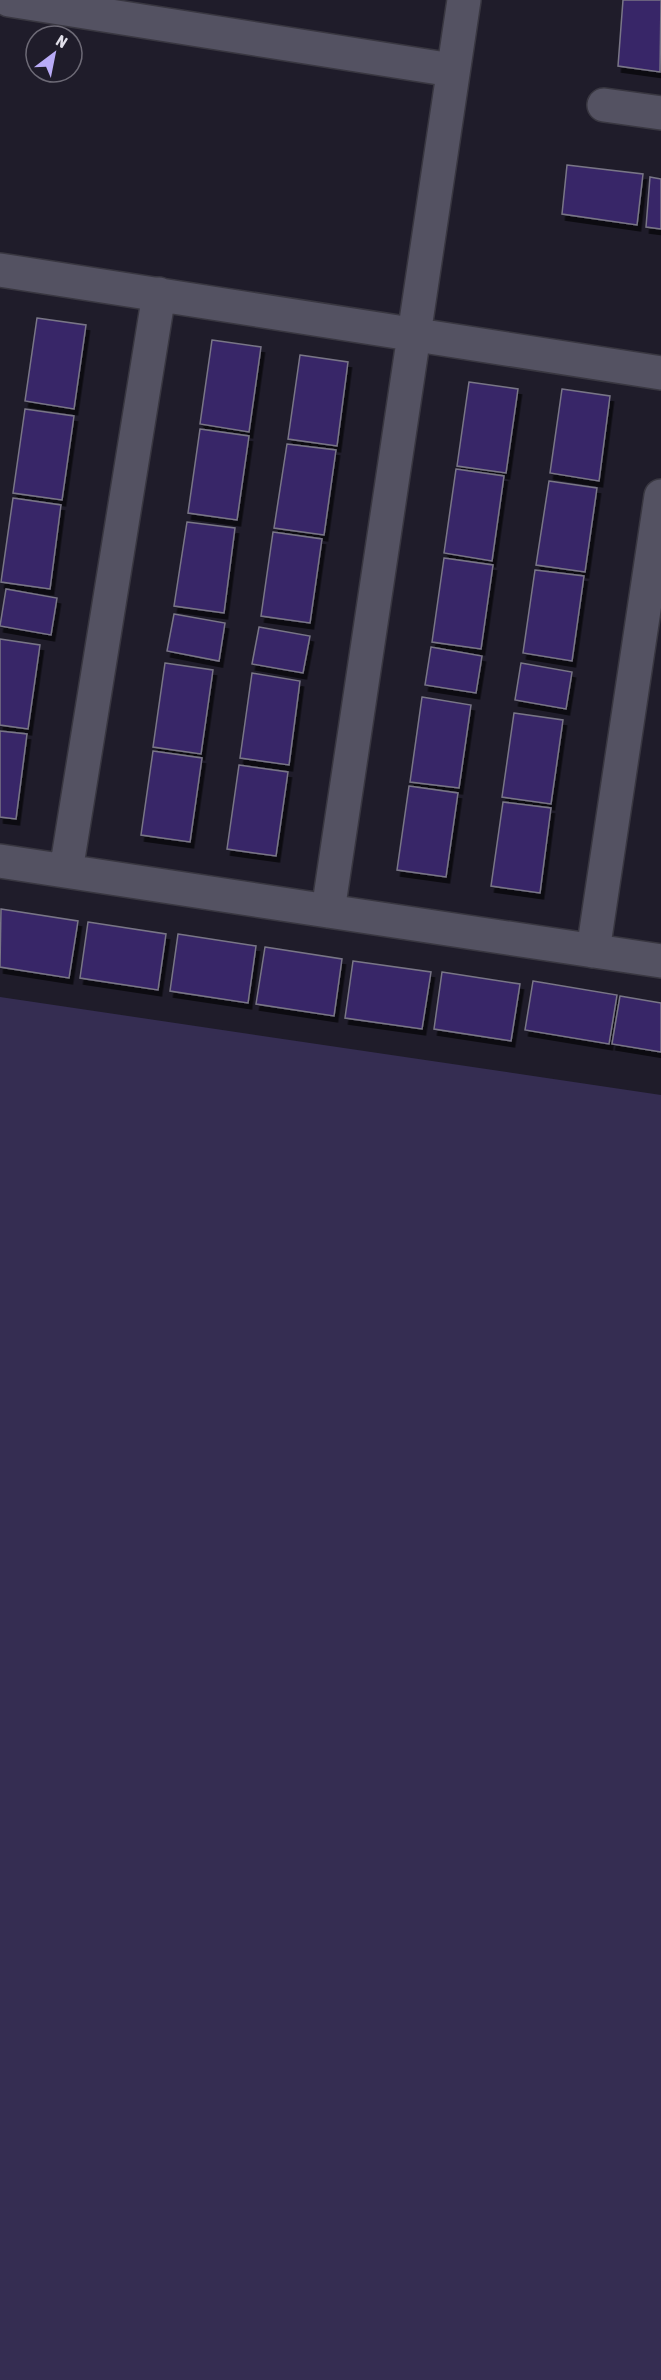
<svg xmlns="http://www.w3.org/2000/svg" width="661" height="2380" font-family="'Asap Condensed',sans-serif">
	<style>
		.green { fill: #352d52 }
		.building { fill: #392667; stroke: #797687; stroke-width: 1.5; filter: url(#shadow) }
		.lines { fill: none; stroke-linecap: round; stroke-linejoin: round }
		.minor-casing { stroke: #393741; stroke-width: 36 }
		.minor { stroke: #545262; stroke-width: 33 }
	</style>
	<defs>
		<filter id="shadow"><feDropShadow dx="3.5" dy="6" stdDeviation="0" flood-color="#0009"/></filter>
	</defs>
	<rect width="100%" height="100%" fill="#1f1c2a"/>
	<path class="green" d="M0,997L661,1095V2380H0Z"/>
	<path class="building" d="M623,0H661L660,72L618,66Z
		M567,165L643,174L637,225L562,214Z
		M650,177L661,179V229L646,227Z
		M37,318L86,325L74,409L25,401Z
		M212,340L261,347L249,432L200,424Z
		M300,355L348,362L337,446L288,439Z
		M469,382L518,389L506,473L457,466Z
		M562,389L610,396L599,481L550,473Z
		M25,409L74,416L62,500L13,493Z
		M200,429L249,436L237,520L188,513Z
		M287,444L336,450L324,535L274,528Z
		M456,469L504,476L492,561L444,553Z
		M549,481L597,488L585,572L536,565Z
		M13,498L61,505L50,589L1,582Z
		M187,522L235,528L224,613L174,606Z
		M273,532L322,539L310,623L261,616Z
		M444,558L493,565L481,649L432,642Z
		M535,570L584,576L572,661L523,653Z
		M6,589L57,598L51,635L0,626Z
		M174,614L225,623L219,661L167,651Z
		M259,627L310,636L303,673L252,664Z
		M0,639L40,645L28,729L0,725Z
		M431,647L482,656L476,693L425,685Z
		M165,663L213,670L201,754L153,747Z
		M521,663L572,672L566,709L515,700Z
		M252,673L300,681L289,765L240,758Z
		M422,697L471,705L459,788L410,782Z
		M514,713L563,720L551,804L502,797Z
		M0,731L27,734L16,819L0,817Z
		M153,751L202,758L190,842L141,835Z
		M239,765L288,772L276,856L227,849Z
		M409,786L458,793L446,877L397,870Z
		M503,802L551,808L540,893L491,886Z
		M1,909L78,921L69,978L0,967Z
		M88,922L166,934L158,990L80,978Z
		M178,934L256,946L248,1003L170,991Z
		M265,947L342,959L334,1016L256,1004Z
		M353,961L431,972L422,1029L345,1018Z
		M442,972L520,984L511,1041L434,1029Z
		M533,981L617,995L609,1044L525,1030Z
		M620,996L661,1003V1052L612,1044Z"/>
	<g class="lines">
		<defs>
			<path id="minor" d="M9,0L452,70
				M604,105L661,113
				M0,270L661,373
				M0,861L328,911L464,0
				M66,871L159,294
				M328,911L661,961
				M593,951L661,496"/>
		</defs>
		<use href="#minor" class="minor-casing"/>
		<use href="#minor" class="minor"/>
	</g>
	<g transform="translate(54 54) rotate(32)"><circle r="28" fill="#1f1c2a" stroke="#6d6a76" stroke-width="1.5"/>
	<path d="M0-4.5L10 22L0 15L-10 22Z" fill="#b9abf7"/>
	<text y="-9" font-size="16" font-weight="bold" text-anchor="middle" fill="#e1dfe9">N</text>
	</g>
</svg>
